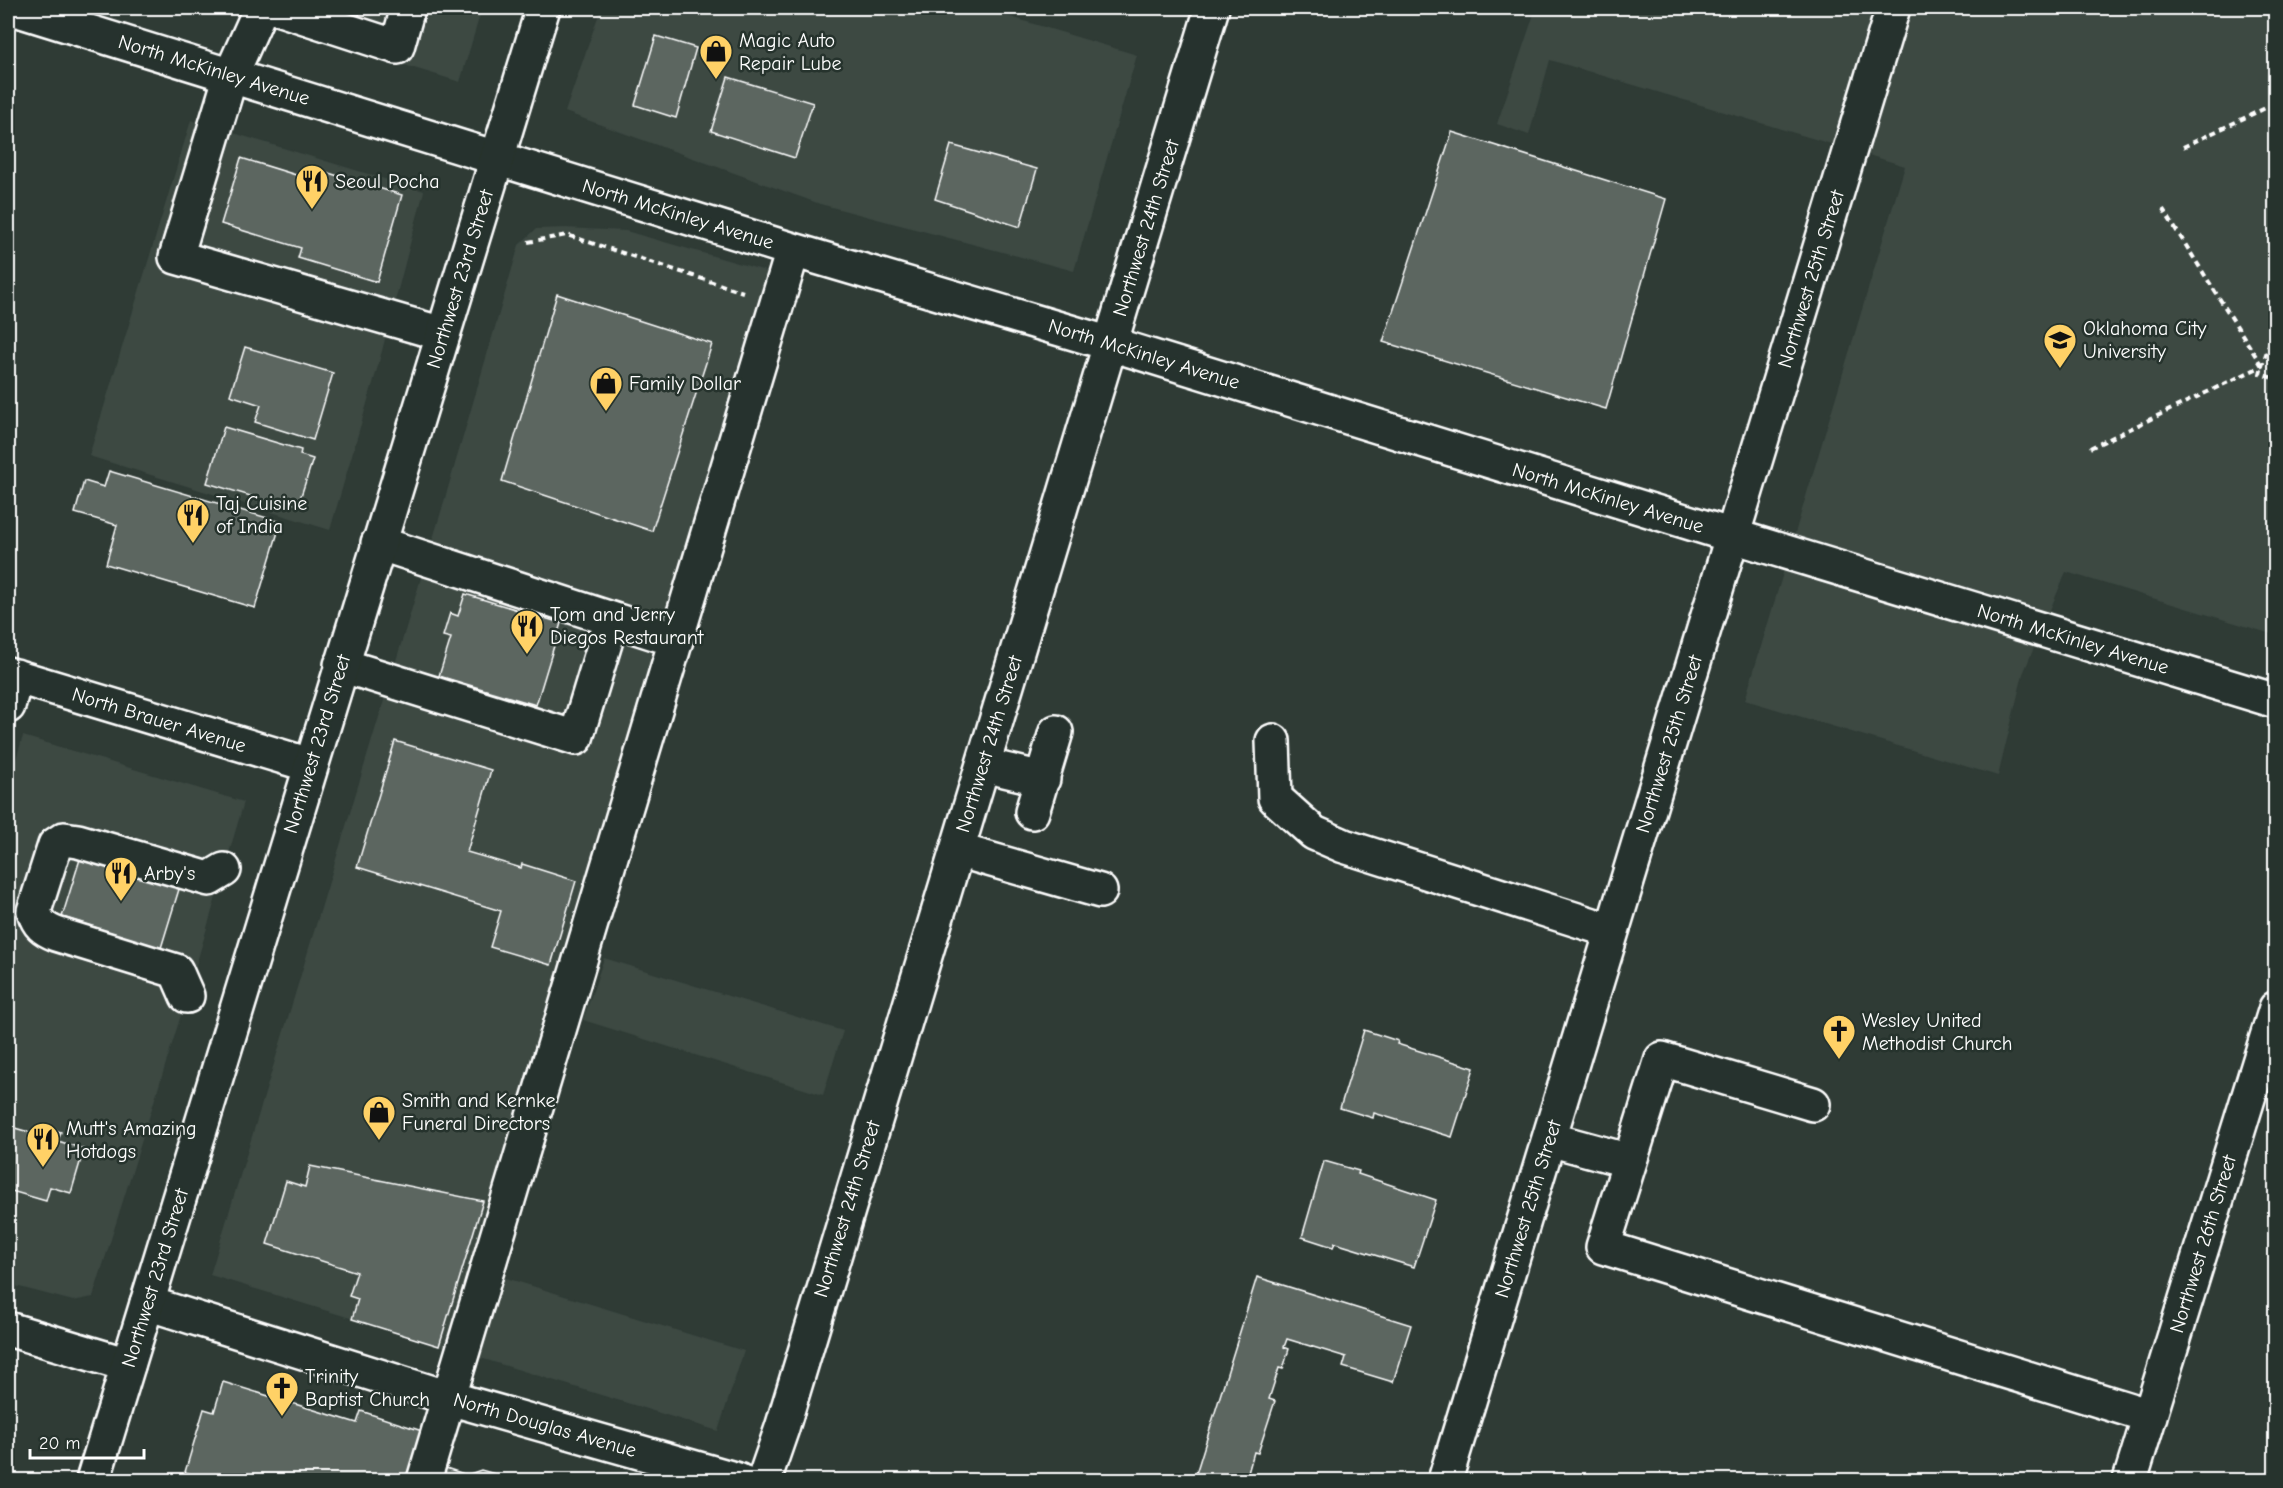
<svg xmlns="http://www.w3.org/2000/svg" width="2283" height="1488" font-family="'Comic Neue',sans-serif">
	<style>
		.built { fill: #3c4842 }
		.building { fill: #5b6661; stroke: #fff; stroke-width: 1.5 }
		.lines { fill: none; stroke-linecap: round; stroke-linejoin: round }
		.minor-casing { stroke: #fff; stroke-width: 38 }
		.major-casing { stroke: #fff; stroke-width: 38 }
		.path { stroke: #fff; stroke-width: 4; stroke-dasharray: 6 4.5; stroke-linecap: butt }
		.minor { stroke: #26332d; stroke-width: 33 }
		.major { stroke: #26332d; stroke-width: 33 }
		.labels { text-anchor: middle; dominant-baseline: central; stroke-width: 5; stroke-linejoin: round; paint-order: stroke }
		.poi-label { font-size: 20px; fill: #fff; stroke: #26332d; text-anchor: start }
		.street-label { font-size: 20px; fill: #fff; stroke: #26332d }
	</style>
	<rect width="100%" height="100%" fill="#2f3b35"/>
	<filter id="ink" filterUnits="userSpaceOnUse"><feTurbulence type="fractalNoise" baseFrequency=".0167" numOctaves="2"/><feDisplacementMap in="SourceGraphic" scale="12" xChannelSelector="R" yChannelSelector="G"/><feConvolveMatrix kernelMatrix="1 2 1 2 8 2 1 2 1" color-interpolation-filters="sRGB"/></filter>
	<g filter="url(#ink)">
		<path class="built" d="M246,8H482L460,82L244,16Z
			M601,8H981L1137,55L1074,271L820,204L565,112Z
			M1536,8H2275V635L2066,572L2023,674L1998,776L1745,700L1905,166L1550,60L1529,135L1497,124Z
			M191,120L424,191L378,366L330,530L89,456Z
			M566,228L626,231L776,274L544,1018L472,1265L506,1278L744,1351L718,1431L210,1275L441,512L519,245L536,229Z
			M23,736L244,802L187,996L93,1297L73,1301L8,1284V786Z
			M604,958L843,1031L823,1095L583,1020Z"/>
		<path class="building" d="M321,8H361L356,26Z
			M656,36L696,48L676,118L635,105Z
			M728,77L813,103L795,158L711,131Z
			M1452,132L1666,199L1606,409L1383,342Z
			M951,145L1037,169L1020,227L935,199Z
			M241,158L322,183L325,172L402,195L377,282L298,258L301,248L221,224Z
			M557,294L712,344L652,531L502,481Z
			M245,347L333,373L313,440L255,422L261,405L230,395Z
			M224,427L301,450L300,455L313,459L298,505L286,501L284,506L207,483Z
			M109,471L281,522L255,608L106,564L117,525L75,513L84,481L104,487Z
			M465,594L561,623L536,705L439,676L451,638L443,636L450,613L458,616Z
			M395,741L491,770L467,852L521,868L522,864L576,881L551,965L490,947L501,911L357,867Z
			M81,856L180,886L161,948L62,917Z
			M1364,1030L1398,1041L1397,1044L1474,1068L1452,1137L1374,1113L1373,1118L1340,1108Z
			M8,1126L39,1135L42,1126L61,1132L58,1141L84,1149L71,1193L50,1187L46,1201L8,1190Z
			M1324,1161L1359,1171L1358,1174L1436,1200L1414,1267L1335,1243L1333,1247L1302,1237Z
			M310,1166L483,1201L439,1346L352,1319L358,1299L349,1296L357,1272L267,1244L286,1181L305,1187Z
			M1257,1277L1411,1325L1393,1382L1343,1367L1346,1357L1287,1339L1284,1347L1289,1349L1283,1369L1279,1368L1269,1399L1275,1401L1258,1453L1254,1452L1246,1480H1194Z
			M223,1382L357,1423L361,1411L422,1431L407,1480H193L194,1475L185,1472L204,1409L214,1412Z
			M446,1468L467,1475L481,1470L516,1480H442Z"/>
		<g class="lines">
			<defs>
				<path id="minor" d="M12,8L793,250L1111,344L1733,536L2276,701
					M261,8L231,75L176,257L443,334
					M277,8L397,47L408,8
					M378,543L676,640
					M341,665L576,738L612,620
					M8,674L310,765
					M8,706L16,676
					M1273,741L1275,798L1314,833L1344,846L1612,931
					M983,765L1043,779
					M1032,812L1056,732
					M957,850L1100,891
					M187,996L176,971L56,934C44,929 38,925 34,911L55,845L64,839L78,841L209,879L224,870
					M1813,1104L1662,1059L1603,1247L2150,1416
					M1549,1139L1630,1161
					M147,1303L449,1398L738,1480
					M8,1329L128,1365
					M424,1480L793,250
					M764,1480L782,1428L1212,8
					M1445,1480L1893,8
					M2130,1480L2276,1008"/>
				<path id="major" d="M93,1480L543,8"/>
			</defs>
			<use href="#minor" class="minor-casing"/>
			<use href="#major" class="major-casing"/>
			<path class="path" d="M2183,147L2276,103
				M2163,209L2262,366L2260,374L2276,379
				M528,242L567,235L743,292
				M2090,448L2262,366L2276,324"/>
			<use href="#minor" class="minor"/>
			<use href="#major" class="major"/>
		</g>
	</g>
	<defs>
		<symbol id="shop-pin" viewBox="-11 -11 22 30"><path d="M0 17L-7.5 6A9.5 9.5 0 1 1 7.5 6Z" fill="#ffd166" stroke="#26332d"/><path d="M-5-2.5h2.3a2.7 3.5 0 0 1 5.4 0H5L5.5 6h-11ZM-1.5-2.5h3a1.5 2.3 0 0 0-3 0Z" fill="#111"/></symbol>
		<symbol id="restaurant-pin" viewBox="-11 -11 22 30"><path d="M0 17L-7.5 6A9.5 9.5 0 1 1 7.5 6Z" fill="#ffd166" stroke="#26332d"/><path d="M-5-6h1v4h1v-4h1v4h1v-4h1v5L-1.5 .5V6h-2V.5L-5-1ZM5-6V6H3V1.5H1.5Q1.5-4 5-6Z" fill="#111"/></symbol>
		<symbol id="university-pin" viewBox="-11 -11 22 30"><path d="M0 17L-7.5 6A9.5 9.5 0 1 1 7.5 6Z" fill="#ffd166" stroke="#26332d"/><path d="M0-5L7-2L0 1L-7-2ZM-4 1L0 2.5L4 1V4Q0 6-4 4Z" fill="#111"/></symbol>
		<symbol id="church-pin" viewBox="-11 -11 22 30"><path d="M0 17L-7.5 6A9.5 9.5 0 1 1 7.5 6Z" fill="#ffd166" stroke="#26332d"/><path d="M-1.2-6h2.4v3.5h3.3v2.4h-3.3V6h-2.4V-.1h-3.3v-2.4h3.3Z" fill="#111"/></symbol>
	</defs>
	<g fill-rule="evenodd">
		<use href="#shop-pin" x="697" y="32" width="38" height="52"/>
		<use href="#restaurant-pin" x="293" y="162" width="38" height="52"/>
		<use href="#university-pin" x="2041" y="321" width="38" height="52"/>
		<use href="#shop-pin" x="587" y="364" width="38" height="52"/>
		<use href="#restaurant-pin" x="174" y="496" width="38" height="52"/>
		<use href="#restaurant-pin" x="508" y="607" width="38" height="52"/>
		<use href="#restaurant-pin" x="102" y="854" width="38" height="52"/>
		<use href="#church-pin" x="1820" y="1012" width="38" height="52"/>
		<use href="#shop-pin" x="360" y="1093" width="38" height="52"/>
		<use href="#restaurant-pin" x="24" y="1120" width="38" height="52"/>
		<use href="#church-pin" x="263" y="1369" width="38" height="52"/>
	</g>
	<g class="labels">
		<g class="poi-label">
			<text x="739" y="40">Magic Auto<tspan x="739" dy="23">Repair Lube</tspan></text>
			<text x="335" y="181">Seoul Pocha</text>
			<text x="2083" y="328">Oklahoma City<tspan x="2083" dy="23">University</tspan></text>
			<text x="629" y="383">Family Dollar</text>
			<text x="216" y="503">Taj Cuisine<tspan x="216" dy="23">of India</tspan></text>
			<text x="550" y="614">Tom and Jerry<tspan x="550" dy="23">Diegos Restaurant</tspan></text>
			<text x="144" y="873">Arby's</text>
			<text x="1862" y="1020">Wesley United<tspan x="1862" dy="23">Methodist Church</tspan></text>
			<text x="402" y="1100">Smith and Kernke<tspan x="402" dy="23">Funeral Directors</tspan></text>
			<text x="66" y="1128">Mutt's Amazing<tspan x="66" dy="23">Hotdogs</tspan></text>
			<text x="305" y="1376">Trinity<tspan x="305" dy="23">Baptist Church</tspan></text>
		</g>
		<g class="street-label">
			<text transform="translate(214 70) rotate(17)">North McKinley Avenue</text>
			<text transform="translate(678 214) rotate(17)">North McKinley Avenue</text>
			<text transform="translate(1146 228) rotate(-73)">Northwest 24th Street</text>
			<text transform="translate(460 279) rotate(-73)">Northwest 23rd Street</text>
			<text transform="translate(1811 279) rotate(-73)">Northwest 25th Street</text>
			<text transform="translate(1144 354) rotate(17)">North McKinley Avenue</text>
			<text transform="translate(1608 498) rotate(17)">North McKinley Avenue</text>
			<text transform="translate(2073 639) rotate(17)">North McKinley Avenue</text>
			<text transform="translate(159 720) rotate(17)">North Brauer Avenue</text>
			<text transform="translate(317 744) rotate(-73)">Northwest 23rd Street</text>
			<text transform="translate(989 744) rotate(-73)">Northwest 24th Street</text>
			<text transform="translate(1669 744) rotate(-73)">Northwest 25th Street</text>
			<text transform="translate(847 1209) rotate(-73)">Northwest 24th Street</text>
			<text transform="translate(1528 1209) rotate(-73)">Northwest 25th Street</text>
			<text transform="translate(2203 1244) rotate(-73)">Northwest 26th Street</text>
			<text transform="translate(155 1278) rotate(-73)">Northwest 23rd Street</text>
			<text transform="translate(545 1425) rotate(16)">North Douglas Avenue</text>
		</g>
	</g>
	<rect width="2283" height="1488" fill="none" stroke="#26332d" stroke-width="30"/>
	<rect x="15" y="15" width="2253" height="1458" fill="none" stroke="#fff" stroke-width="2" filter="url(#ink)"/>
	<path d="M30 1449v9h114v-9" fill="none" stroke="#ffffff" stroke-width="3"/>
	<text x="39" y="1449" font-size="18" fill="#ffffff" stroke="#26332d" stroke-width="4.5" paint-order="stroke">20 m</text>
</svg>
